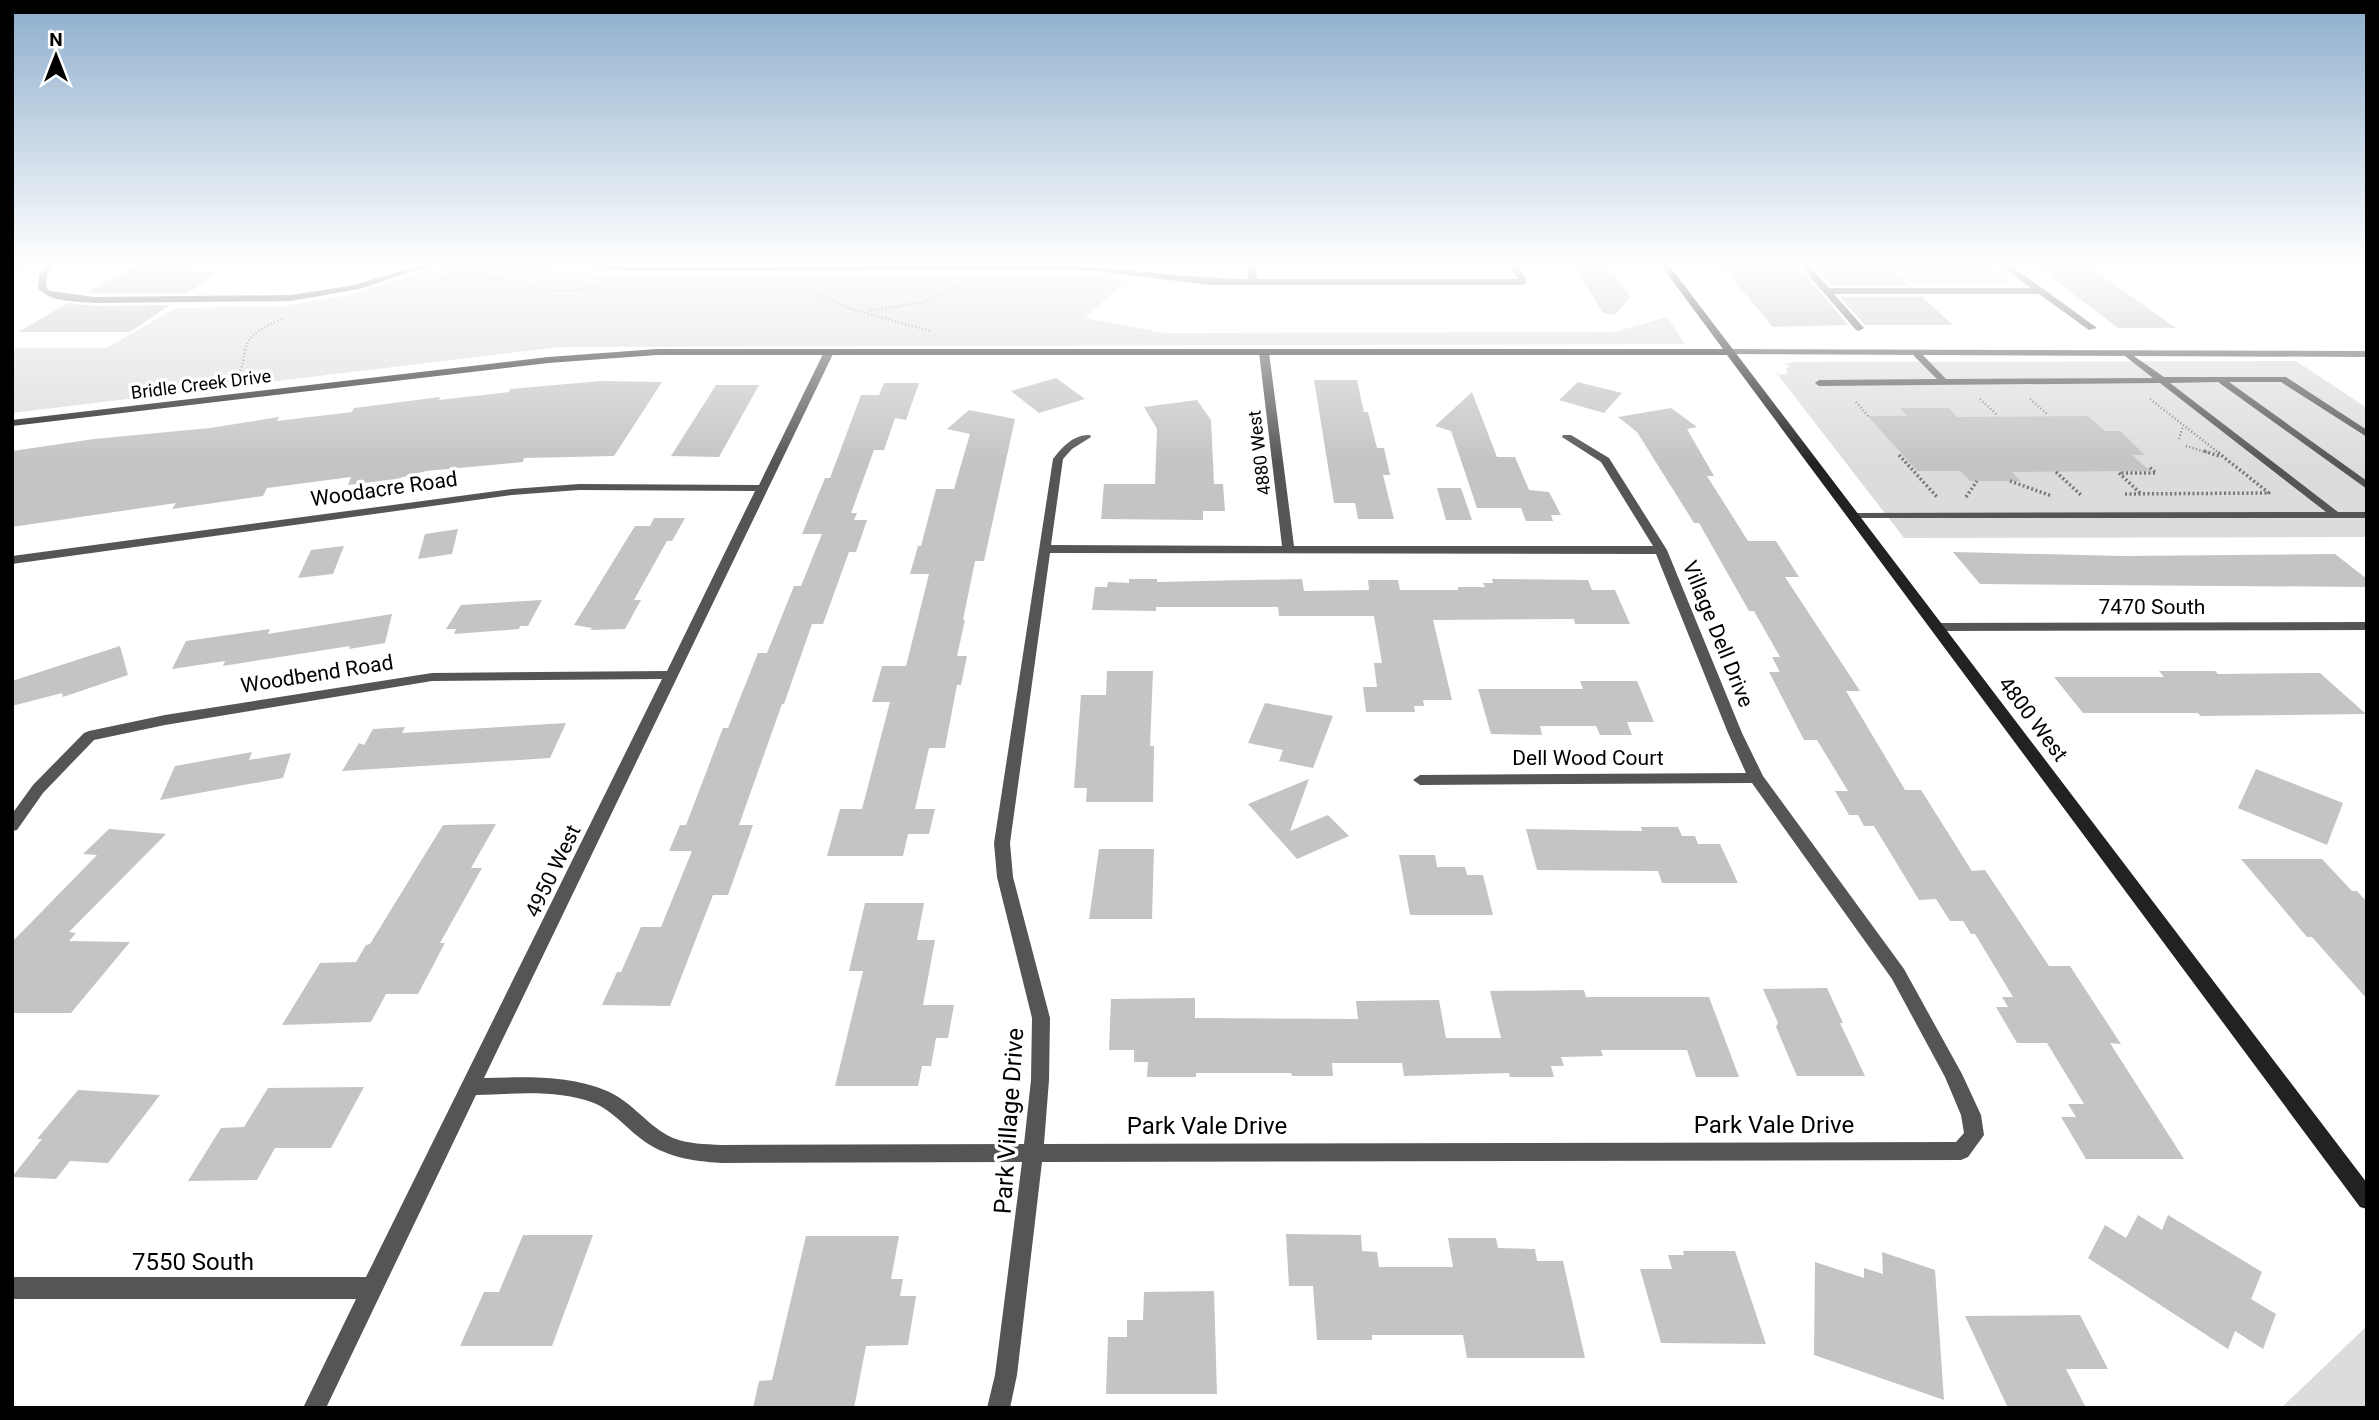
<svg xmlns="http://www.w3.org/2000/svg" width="2379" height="1420" font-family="Roboto,sans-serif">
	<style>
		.green { fill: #dcdcdc }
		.building { fill: #c4c4c4 }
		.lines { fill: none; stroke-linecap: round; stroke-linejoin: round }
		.path-far1 { stroke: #777; stroke-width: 2.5; stroke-dasharray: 1 2.5; stroke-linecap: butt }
		.path { stroke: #777; stroke-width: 3.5; stroke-dasharray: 2 2.5; stroke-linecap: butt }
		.lane { fill: #555; fill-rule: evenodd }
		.street { fill: #555; fill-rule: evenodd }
		.secondary { fill: #222; fill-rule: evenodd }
		.labels { text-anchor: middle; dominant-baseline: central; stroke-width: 7; stroke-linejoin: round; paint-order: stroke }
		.far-street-label { font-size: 18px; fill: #000; stroke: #fff }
		.street-label { font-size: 21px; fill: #000; stroke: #fff }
		.near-street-label { font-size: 24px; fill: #000; stroke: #fff }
	</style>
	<rect width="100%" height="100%" fill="#fff"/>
	<path class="green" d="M449,264H542L556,269L620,276L1079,275L1125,281L1085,318L1164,333L1614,332L1667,317L1685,344L559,347L12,413V348H107L175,308L284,306L348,295Z
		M1889,264H1987L2009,282L2004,285H1913Z
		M2296,361L2367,408V537L1904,538L1775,371L1780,375L1788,373L1786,369L1791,366L1783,364L1794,362Z
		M2367,1326V1408H2281Z"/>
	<path class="building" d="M1607,264L1630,297L1615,315L1603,313L1573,265Z
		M1720,264H1796L1848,325L1773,327Z
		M1812,264H1886L1909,285H1830Z
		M2034,264H2086L2176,328H2118Z
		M129,269L222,270L188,293H86Z
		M1840,297H1922L1953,325H1865Z
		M68,303L95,306L170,305L130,332H18Z
		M1056,378L1085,399L1039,413L1011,391Z
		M1314,380H1357L1364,412H1368L1377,448H1384L1390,475H1383L1394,519H1358L1355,503H1334Z
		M601,381L662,382L614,456L524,458L523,462L426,471L396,479L348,485L351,477L267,488L263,496L172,509L176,503L12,527V451L94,439L210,428L279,417L277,421L352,412L354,408L440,397L439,400L509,392L510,389Z
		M1578,382L1622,393L1604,413L1559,400Z
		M884,383H919L906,420L895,418L884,450H874L851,513H857L854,520H867L856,552H849L823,624H812L784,704H782L739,825H753L728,895H713L670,1006L602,1005L617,972H621L641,927H661L692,851H669L680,825H686L723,728H728L758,653H767L794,586H801L822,534H802L825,478H830L861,395H879Z
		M716,385H759L719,457L671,456Z
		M1472,392L1497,457H1515L1529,490L1549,492L1561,515H1551L1553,521H1526L1521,508H1477L1451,431L1435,426Z
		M1197,400L1211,420L1214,484H1223L1225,511H1203V520L1101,519L1104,484H1155L1157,429L1144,407Z
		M1671,408L1697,427L1687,429L1714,476H1707L1748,541H1776L1799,577H1785L1860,691H1846L1905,790H1921L1972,871L1985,870L2049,966H2070L2121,1044L2110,1043L2184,1159H2086L2061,1117H2076L2068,1104H2084L2047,1043H2017L1996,1007H2008L2002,997H2013L1975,934H1971L1963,921H1950L1936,899L1919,900L1874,826H1864L1858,815H1849L1835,791H1848L1817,740H1804L1769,672H1780L1772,657H1780L1754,611H1749L1699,523H1694L1637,432L1618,417Z
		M1900,408H1949L1957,417L2088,416L2105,431H2120L2145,455H2132L2150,471L2012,472L2021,481H1970L1960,471H1917L1868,416H1907Z
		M969,410L1015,419L984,561H975L963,620H965L957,656H967L961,685H957L945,748H929L915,809H935L929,834H908L903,856H827L840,809H862L890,702H872L882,666H906L929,574H910L918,546H921L936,489H954L970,434L947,429Z
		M1437,488H1461L1472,520H1446Z
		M654,518H685L672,541H667L634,600H641L625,629L590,630L592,628L574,625L635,526H650Z
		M458,529L452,554L418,559L425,534Z
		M344,546L333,574L298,578L311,550Z
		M1953,552L2122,556L2335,554L2367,579V587L1980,584Z
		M1129,579H1157V582L1302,579L1304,591L1369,590L1368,580H1398L1400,590H1458V587H1485L1483,583H1493L1492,579L1588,580L1592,590H1615L1630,624H1575L1574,619L1433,620L1452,700H1423L1424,706H1414L1415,712H1366L1363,687H1377L1374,663H1382L1374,616H1279L1278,607H1156V611L1092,610L1095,587H1107L1108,582L1129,583Z
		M542,600L528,626H520L519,629L454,634L456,629H446L461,605Z
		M392,614L385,643L349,649L350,646L223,666L225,661L172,669L186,641L270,629L268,634Z
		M120,646L128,675L63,697L62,693L12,706V681Z
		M1107,671H1153L1150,746H1154L1153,802H1086L1087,788H1074L1081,695H1106Z
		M2159,671H2215L2218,674L2320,673L2366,714L2201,716L2198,713H2083L2054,677H2164Z
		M1580,681H1637L1654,722H1627L1632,735H1600L1596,726H1540L1542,735L1491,734L1478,689H1583Z
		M1265,703L1333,716L1313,768L1279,761L1283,750L1248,743Z
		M566,723L550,758L342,771L359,743L364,745L373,729L405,727L402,733Z
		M252,752L249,760L291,753L283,778L160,800L175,766Z
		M2256,769L2343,803L2327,845L2238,808Z
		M1309,779L1290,831L1328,815L1349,836L1297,859L1248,804Z
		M496,824L471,868H482L440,943H445L418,994H386L371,1022L282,1025L320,963L356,962L366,945L370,944L443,825Z
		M1641,827H1678L1682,836H1695L1698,844H1720L1738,883H1662L1658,871L1537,870L1526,829L1642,831Z
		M109,829L166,834L69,932L76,933L69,941L130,942L71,1013H12V942L97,855L83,854Z
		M1099,849H1154L1152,919H1089Z
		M1399,855H1435L1437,867H1465L1467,875H1483L1493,915H1410Z
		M2241,859H2322L2352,891H2357L2367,902V999L2312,937H2307Z
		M865,903H924L917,940H935L923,1005H954L948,1038H936L931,1066H922L918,1086H835L863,971H849Z
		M1827,988L1843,1023H1840L1865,1076H1797L1776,1027L1778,1023L1763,989Z
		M1584,990L1586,997H1709L1739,1077H1696L1687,1050H1601L1603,1056L1561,1057L1564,1066H1551L1554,1077H1510L1509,1073L1404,1076L1402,1063H1332L1333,1076H1292L1291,1073H1196V1077H1147L1148,1062H1134V1050H1109L1111,999L1195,998V1018L1358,1019L1356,1001L1439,1000L1446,1038H1501L1490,991Z
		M364,1087L331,1148H275L257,1180L188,1181L221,1128L244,1127L268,1088Z
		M78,1090L160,1095L108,1163L70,1161L56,1179L12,1177L42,1139H37Z
		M2138,1215L2162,1230L2168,1215L2262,1272L2251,1299L2276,1314L2263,1349L2235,1331L2228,1349L2088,1258L2105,1225L2126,1238Z
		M1286,1234L1361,1235L1362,1251L1377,1252L1379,1267H1453L1448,1238H1496L1498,1248L1535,1249L1537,1261H1563L1585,1358H1467L1463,1335H1372V1340H1317L1313,1286H1289Z
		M523,1235H593L552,1346H460L484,1292H499Z
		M806,1236H899L891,1279H903L900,1296H916L908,1345L866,1346L854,1408H753L759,1381L772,1380Z
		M1683,1251H1735L1766,1344L1661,1343L1640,1269H1672L1668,1255H1684Z
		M1882,1252L1935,1270L1944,1400L1814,1355L1815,1262L1864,1278V1268L1883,1274Z
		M1214,1291L1217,1394H1106L1108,1337H1127V1320H1143L1144,1292Z
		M2080,1315L2108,1369H2066L2086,1408H2008L1965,1316Z"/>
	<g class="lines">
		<path class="path-far1" d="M442,278L480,275L546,290L567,291L602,285
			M803,288L851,309L930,331
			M868,311L925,302L956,287
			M237,377C243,367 243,361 245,350C248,332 270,325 284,318
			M1980,399L1998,416
			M2030,399L2047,414
			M2150,399L2219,453
			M1856,402L1868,416
			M2179,439L2183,426
			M2186,446L2209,453"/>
		<path class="path" d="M2204,451L2219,456
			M1899,455L1937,497
			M2056,472L2082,496
			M2010,481L2052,496
			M2140,493L2119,473H2156L2149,467
			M2125,494L2269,493L2216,451
			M1966,497L1977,481"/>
		<path class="lane" d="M1914,352H1920L1946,379L2153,378L2125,356L2124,354L2128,352L2164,377H2286L2367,430V437L2281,382H2229L2367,481V489L2218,382L2170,383L2338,512H2367V518H1850L1849,516L1854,513L2326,512L2160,383L1819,386L1815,383L1819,380L1937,379L1914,356Z"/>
		<path class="street" d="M12,264H39L12,269Z
			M46,264H54L47,275L46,287L50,291L95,297L291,295L355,285L422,264H435L359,289L291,301L95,303C77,301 50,303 38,288L39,275Z
			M577,264L630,267L1063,266C1125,267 1186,279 1248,279L1247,264H1255L1257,279H1518L1510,264H1518L1527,282L1523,285H1209L1098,271L1063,270L630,271L581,266Z
			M1799,264H1808L1829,288H2031L1999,264H2009L2097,328L2089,330L2039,294H1834L1864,328L1859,331L1856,330Z
			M1264,349L1269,352L1294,546H1653L1601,462L1562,437L1563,435H1571L1609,458L1667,550L1742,733L1763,776L1904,969L1962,1074L1981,1115L1984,1135L1968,1157L1961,1160L1042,1162L1017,1375L1010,1408H987L995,1375L1022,1162L721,1163C692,1161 664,1157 640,1138C624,1126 613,1111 594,1103C557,1089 514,1094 476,1095L326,1408H303L356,1299H12V1277H366L662,679L432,681L165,725L94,740L43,793L17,830L12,831V814L33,785L84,733L89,731L165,715L432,673L667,671L755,491L579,490L512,495L12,564V556L512,489L579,484L759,485L824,352L832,350L834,352L484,1078C525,1077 569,1075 607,1091C633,1102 648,1127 673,1138C688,1144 705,1144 721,1145L1024,1144L1031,1080L1032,1018L997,877L994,843L1053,459C1062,447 1074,434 1090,435L1091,437L1072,449L1063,459L1051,545L1282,546L1259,352ZM1050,553L1656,554L1728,733L1746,773L1420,775L1413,780L1420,785L1752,783L1892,979L1945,1077L1961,1115L1964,1133L1956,1142L1044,1144L1049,1080L1050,1018L1013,877L1010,843Z
			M1730,349L2367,351V357L1727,354L1725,352Z
			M2367,622V630L1938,631L1932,627L1938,623Z"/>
		<path class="secondary" d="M1660,264H1668L2367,1183V1209L2360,1207L1727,355H657L548,363L12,426V420L548,357L657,349H1723Z"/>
	</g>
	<linearGradient id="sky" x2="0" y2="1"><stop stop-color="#8cadcc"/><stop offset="0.57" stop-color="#fff"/><stop offset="1" stop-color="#fff" stop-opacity="0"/></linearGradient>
	<rect width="2379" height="463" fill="url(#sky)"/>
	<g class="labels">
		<g class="far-street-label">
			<text transform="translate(201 384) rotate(-7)">Bridle Creek Drive</text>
			<text transform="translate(1259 453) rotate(-97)">4880 West</text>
		</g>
		<g class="street-label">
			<text transform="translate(384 489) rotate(-8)">Woodacre Road</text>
			<text x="2152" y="607">7470 South</text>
			<text transform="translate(1718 634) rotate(68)">Village Dell Drive</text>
			<text transform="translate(317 674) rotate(-9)">Woodbend Road</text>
			<text transform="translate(2033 719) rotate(53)">4800 West</text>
			<text x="1588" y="758">Dell Wood Court</text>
			<text transform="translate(553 871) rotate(-64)">4950 West</text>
		</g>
		<g class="near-street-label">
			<text transform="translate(1009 1121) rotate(-86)">Park Village Drive</text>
			<text x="1774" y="1125">Park Vale Drive</text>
			<text x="1207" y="1126">Park Vale Drive</text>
			<text x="193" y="1262">7550 South</text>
		</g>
	</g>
	<rect width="2379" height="1420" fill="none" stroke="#000000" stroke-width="28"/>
	<g transform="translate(56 56)" stroke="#ffffff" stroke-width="5" paint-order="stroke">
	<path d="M0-5L12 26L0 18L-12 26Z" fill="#000000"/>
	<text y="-10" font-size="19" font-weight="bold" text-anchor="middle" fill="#000000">N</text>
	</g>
</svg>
